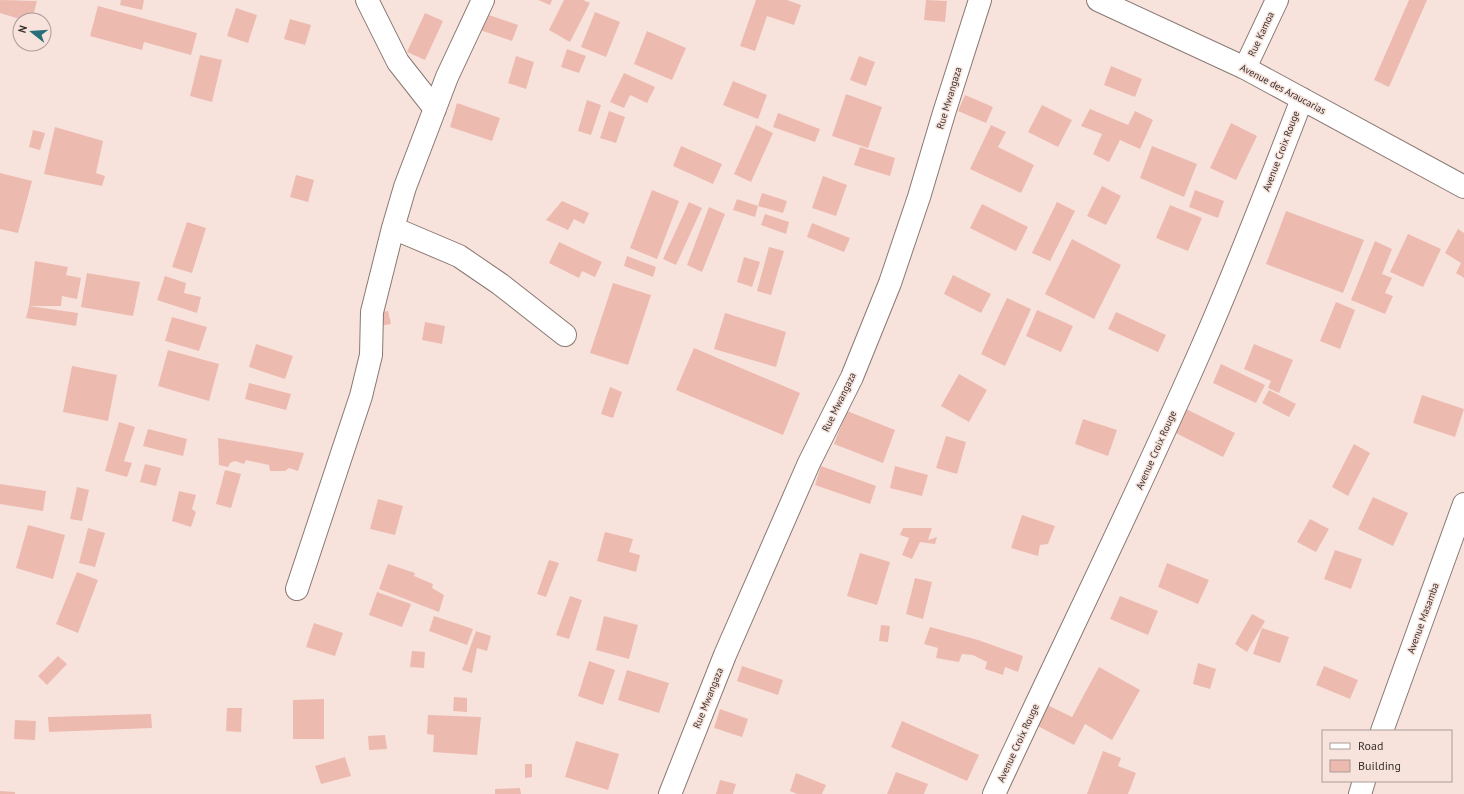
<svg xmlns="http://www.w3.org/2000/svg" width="1464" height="794" font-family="'PT Sans',sans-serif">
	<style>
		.building { fill: #edbab0 }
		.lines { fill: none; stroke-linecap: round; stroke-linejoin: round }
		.minor-casing { stroke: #8a7872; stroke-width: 24 }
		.tertiary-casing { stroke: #8a7872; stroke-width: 24 }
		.minor { stroke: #fff; stroke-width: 22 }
		.tertiary { stroke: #fff; stroke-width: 22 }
		.labels { text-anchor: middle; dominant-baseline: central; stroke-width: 3; stroke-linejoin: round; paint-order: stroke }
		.street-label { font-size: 10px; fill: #38312e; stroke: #f7e3dc }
	</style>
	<rect width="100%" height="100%" fill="#f7e3dc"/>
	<path class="building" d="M0,0L37,1L32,20H23L0,13Z
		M121,0H144L142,10L120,5Z
		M538,0H552L550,5Z
		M564,0H583L590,3L570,42L549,30Z
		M756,0H787L801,5L794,25L767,16L755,51L740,46Z
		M926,0L947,1L945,22L924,20Z
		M1409,0H1427L1389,87L1374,80Z
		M98,6L197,33L191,55L144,42L142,50L90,36Z
		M236,8L257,15L248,43L227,36Z
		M595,12L620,22L606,57L581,47Z
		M425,13L443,21L425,60L407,52Z
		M483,13L518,25L512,41L477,29Z
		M290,19L311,25L305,45L284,39Z
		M647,31L686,48L672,80L634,64Z
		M567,49L586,56L579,73L561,67Z
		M200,55L222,60L212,102L190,96Z
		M516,56L534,62L526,89L508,83Z
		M859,56L875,62L866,86L850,80Z
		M1111,66L1142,79L1135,97L1104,85Z
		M624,73L655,87L647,103L630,95L624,108L610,102Z
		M733,81L767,95L758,119L723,105Z
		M846,94L882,107L868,148L832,136Z
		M965,95L993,107L986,123L958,111Z
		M587,100L601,105L591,135L578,131Z
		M457,103L500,118L492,141L450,127Z
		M1042,105L1072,120L1058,147L1028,132Z
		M1090,109L1128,125L1135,111L1153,120L1140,149L1120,140L1109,162L1093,154L1102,134L1081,126Z
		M609,111L625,117L616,143L600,138Z
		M778,113L820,129L815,142L773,127Z
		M1231,123L1257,136L1236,180L1210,168Z
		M756,125L773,133L751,182L734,174Z
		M991,125L1006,132L998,147L1034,165L1021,193L970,169Z
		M55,127L103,141L96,173L105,176L102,186L44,174Z
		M33,130L45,133L40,150L29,147Z
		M681,146L722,164L713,184L673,166Z
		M1152,146L1197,164L1184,197L1140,178Z
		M860,147L895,158L890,176L854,165Z
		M0,173L32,181L18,233L0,229Z
		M296,175L314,180L308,202L290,197Z
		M823,176L847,185L836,216L812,208Z
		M1102,186L1121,196L1106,225L1087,216Z
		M652,190L679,201L657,259L630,248Z
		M1195,190L1224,201L1218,218L1189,207Z
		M762,193L787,201L783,213L758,206L755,217L733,210L737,199L758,206Z
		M562,201L589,213L584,224L574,219L568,230L546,220Z
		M689,202L702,208L676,265L663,259Z
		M1057,202L1075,211L1050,261L1032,253Z
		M982,204L1028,227L1016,251L970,228Z
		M1170,205L1202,218L1188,251L1156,238Z
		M709,207L725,214L702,272L687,265Z
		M1286,211L1364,240L1343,293L1266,264Z
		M765,214L789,222L786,234L761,225Z
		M187,222L206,228L192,273L172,267Z
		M812,223L850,238L844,252L807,237Z
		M1458,229L1464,233V278L1456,273L1461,263L1445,253Z
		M1408,234L1441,249L1423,287L1390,272Z
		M1072,239L1121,265L1094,319L1045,294Z
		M1375,241L1392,249L1382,274L1392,278L1385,293L1393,296L1385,314L1351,300Z
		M559,242L602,262L595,277L582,271L579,278L549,263Z
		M769,247L784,251L771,295L757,291Z
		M627,256L656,267L653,277L624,266Z
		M744,257L760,262L752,287L737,282Z
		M35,261L68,267L66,275L81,278L77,299L62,296L61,306H29Z
		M87,273L140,282L133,316L81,307Z
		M953,275L991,294L981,313L944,294Z
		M165,276L186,283L184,293L201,297L197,313L157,300Z
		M613,283L651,295L628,365L590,353Z
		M1007,298L1031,309L1005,366L981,354Z
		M1336,302L1355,310L1340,349L1320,341Z
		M29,306L78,313L76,326L26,318Z
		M1037,310L1073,326L1061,352L1026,336Z
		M388,311L391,324L379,326L376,313Z
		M1116,312L1166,335L1158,352L1108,329Z
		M725,313L786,332L776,367L714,349Z
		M172,317L207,327L199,351L165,341Z
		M425,322L445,326L442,344L422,340Z
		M256,344L293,356L285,379L249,367Z
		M1254,344L1293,360L1279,393L1268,388L1271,381L1244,369Z
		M694,348L800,393L783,435L676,390Z
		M168,350L219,364L209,401L158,386Z
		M1221,364L1265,385L1256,403L1213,383Z
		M72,366L117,375L108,421L63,412Z
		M959,374L987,390L969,422L941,406Z
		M249,383L291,394L286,410L245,399Z
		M610,387L622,392L613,418L601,414Z
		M1269,390L1296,404L1289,417L1262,403Z
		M1422,395L1464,409L1455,437L1413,423Z
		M1186,409L1235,433L1223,457L1174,432Z
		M847,411L895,430L883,463L834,444Z
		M1083,419L1117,430L1108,456L1075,444Z
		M119,422L135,427L124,461L132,463L127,477L105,471Z
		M148,429L187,439L183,456L143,446Z
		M946,436L966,442L957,474L936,468Z
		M218,438L304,453L298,471L289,468L285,471H270L269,465L246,460L244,464L235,461L230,463L228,467L219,465Z
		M1354,444L1370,453L1348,496L1332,487Z
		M145,464L161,468L156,486L140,482Z
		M821,466L876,486L870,504L815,485Z
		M895,466L928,475L922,496L890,488Z
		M225,470L241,474L231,508L216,504Z
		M0,484L46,491L43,511L0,504Z
		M77,487L89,490L82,521L70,519Z
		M179,491L196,495L192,509L196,512L191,527L172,521Z
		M1373,497L1408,513L1393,546L1358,529Z
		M378,499L403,506L395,535L370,529Z
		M1022,515L1055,526L1048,544L1040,545L1038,556L1011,548Z
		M1310,519L1329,529L1316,552L1297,542Z
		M28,525L65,535L53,579L16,568Z
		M88,528L105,533L95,567L79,563Z
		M903,528H932L928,540L937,537L935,544L920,542L912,559L902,555L909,538L900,535Z
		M605,532L633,539L629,552L640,555L636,572L597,561Z
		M1335,550L1362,559L1351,589L1324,579Z
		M860,553L890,562L877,605L847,596Z
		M549,560L559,563L546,597L537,594Z
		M1167,563L1209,580L1198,604L1158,587Z
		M388,564L415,573L414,576L433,584L432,588L444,595L439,612L379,589Z
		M77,572L98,580L78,633L56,624Z
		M915,578L932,582L923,619L906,614Z
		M377,592L411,604L402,627L369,615Z
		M570,596L582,600L569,639L556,635Z
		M1120,596L1158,611L1148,635L1110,619Z
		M1252,614L1265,621L1247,652L1235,644Z
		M434,616L473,629L467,645L429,631Z
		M604,616L638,625L629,659L596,650Z
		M314,623L343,633L335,656L306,647Z
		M881,625L890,626L888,642L879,641Z
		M930,627L978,640L1023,656L1018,672L1005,667L1003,675L985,669L987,662L973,655L962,654L959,662L936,658L938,648L924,644Z
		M1262,628L1289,637L1280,663L1253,654Z
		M476,631L491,636L487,651L477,648L472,673L462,670Z
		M412,651L425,652L424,668L410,667Z
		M58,656L67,664L47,685L38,676Z
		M589,661L615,670L603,705L578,696Z
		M1198,663L1216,669L1210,689L1193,684Z
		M742,666L783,680L778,695L737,681Z
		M1324,666L1358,680L1350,699L1316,685Z
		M1099,667L1140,690L1112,740L1085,724L1074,745L1032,723L1043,703L1072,717Z
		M627,670L669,683L659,713L618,700Z
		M454,697L467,698V712L453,711Z
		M324,699V739H293V700Z
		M227,708H242L241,732L226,731Z
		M720,709L748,719L742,737L714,728Z
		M151,714L152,728L49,732L48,717Z
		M428,715L481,717L477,755L433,752L434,735L427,734Z
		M15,720L36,721L35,740L14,739Z
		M902,721L979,755L967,781L891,747Z
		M385,735L387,749L369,750L368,736Z
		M576,741L619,754L608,790L565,777Z
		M1103,751L1121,758L1118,766L1136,773L1128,794H1087Z
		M345,757L351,776L321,784L315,766Z
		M525,764H532V777L525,778Z
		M896,772L928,784L924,794H887Z
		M796,773L826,785L822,794H797L790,791Z
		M720,780L736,784L733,794H716Z
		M520,788L521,794H495V789Z
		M0,791L15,792V794H0Z"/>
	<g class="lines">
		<defs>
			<path id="minor" d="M367,0L398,62L435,109
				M1245,68L1277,0
				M393,228L459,256L500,284L565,335
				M297,589L361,396L371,355L372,312L393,228L405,187L447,77L483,0
				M1382,731L1464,504
				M670,794L725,655L809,463L852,377L890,283L919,197L944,113L980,0
				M994,794C1063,645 1136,498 1202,347C1238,265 1270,182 1302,99
				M1360,794L1364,781"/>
			<path id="tertiary" d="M1098,0L1245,68L1464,187"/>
		</defs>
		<use href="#minor" class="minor-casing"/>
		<use href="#tertiary" class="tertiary-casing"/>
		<use href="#minor" class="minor"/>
		<use href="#tertiary" class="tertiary"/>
	</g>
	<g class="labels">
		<g class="street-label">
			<text transform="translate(1261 34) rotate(-65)">Rue Kamoa</text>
			<text transform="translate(1283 89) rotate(28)">Avenue des Araucarias</text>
			<text transform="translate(949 98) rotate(-73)">Rue Mwangaza</text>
			<text transform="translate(1281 151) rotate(-69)">Avenue Croix Rouge</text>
			<text transform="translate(839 402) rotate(-64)">Rue Mwangaza</text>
			<text transform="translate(1156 450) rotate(-66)">Avenue Croix Rouge</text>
			<text transform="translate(1423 618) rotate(-70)">Avenue Masamba</text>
			<text transform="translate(708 698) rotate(-68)">Rue Mwangaza</text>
			<text transform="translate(1018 743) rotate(-65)">Avenue Croix Rouge</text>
		</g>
	</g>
	<rect x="1322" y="730" width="130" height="52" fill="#f7e3dc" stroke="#ab9c96"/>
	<rect x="1330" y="743" width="20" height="6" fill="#ffffff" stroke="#ab9c96"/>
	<text x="1358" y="750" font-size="12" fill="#38312e">Road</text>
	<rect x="1330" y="760" width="20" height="12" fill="#edbab0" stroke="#ab9c96"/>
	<text x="1358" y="770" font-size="12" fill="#38312e">Building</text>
	<g transform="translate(32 32) rotate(287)"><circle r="19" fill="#f7e3dc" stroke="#ab9c96"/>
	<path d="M0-3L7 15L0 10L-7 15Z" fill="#276f7a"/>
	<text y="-6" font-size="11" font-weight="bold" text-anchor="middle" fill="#38312e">N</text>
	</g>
</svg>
